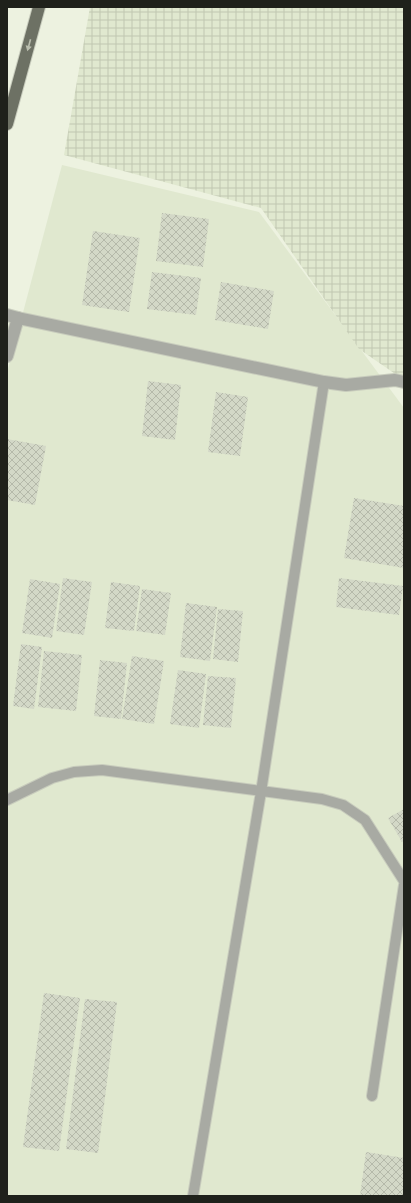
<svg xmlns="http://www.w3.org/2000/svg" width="411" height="1203" font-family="'DM Sans',sans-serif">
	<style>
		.built { fill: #e0e8cf }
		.industrial { fill: url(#industrial-grid) }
		.building { fill: url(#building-cross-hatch) }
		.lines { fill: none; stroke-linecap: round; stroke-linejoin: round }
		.service-casing { stroke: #c8ccbd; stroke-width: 12 }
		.minor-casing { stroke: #c8ccbd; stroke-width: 14 }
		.tertiary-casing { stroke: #c8ccbd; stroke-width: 14 }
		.primary-casing { stroke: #c8ccbd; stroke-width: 14 }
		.service { stroke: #a8aaa3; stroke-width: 10 }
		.minor { stroke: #a8aaa3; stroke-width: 12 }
		.tertiary { stroke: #a8aaa3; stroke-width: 12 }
		.primary { stroke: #6d7164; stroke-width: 12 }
		.oneway { fill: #babeae }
	</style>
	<defs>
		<pattern id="industrial-grid" width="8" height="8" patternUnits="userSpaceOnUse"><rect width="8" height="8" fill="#e0e8cf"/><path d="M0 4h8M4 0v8" fill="none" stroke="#c0c7b1"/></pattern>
		<pattern id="building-cross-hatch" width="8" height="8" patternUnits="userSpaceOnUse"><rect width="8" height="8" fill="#d3d8c7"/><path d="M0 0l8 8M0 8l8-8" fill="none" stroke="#b5b9aa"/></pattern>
	</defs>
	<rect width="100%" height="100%" fill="#edf2e0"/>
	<path class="built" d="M62,165L259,212L404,408V1196H7V373Z"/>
	<path class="industrial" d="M90,7H400L404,8V380L359,349L261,208L64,155Z"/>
	<path class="building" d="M162,213L209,219L203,267L156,261Z
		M93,231L140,238L129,312L82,305Z
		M152,272L201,278L196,315L147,309Z
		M221,282L274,291L268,329L215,320Z
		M148,381L181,385L175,440L142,436Z
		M216,392L248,397L240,456L208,452Z
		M7,439L46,446L35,505L7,500Z
		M354,498L404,506V568L344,558Z
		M63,578L92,582L84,635L56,631Z
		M339,578L403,586L399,615L336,607Z
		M30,579L60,584L52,638L22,633Z
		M111,582L140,586L134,631L105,628Z
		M142,589L171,593L165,635L136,631Z
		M186,603L217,607L210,661L180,657Z
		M218,609L243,611L238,662L213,659Z
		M21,644L42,647L34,709L13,706Z
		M44,651L82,655L76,711L38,707Z
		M132,656L164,661L154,724L122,719Z
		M100,660L127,663L121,719L94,716Z
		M178,670L206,674L199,728L170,724Z
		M208,676L236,678L231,728L203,725Z
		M404,809V841L402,842L388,818Z
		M44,993L80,998L59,1151L23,1147Z
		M85,999L117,1002L98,1153L66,1149Z
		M366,1152L404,1158V1196H360Z"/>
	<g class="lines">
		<defs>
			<path id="service" d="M7,800L52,778L74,772L102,770L322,799L343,805L365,820L404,881
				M372,1096L404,885
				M193,1196L261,792L324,382"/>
			<path id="minor" d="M18,318L324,382L346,385L395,380L404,382"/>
			<path id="tertiary" d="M7,315L18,318L7,356"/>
			<path id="primary" d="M7,124L39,7"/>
		</defs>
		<use href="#service" class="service-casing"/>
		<use href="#minor" class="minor-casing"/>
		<use href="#tertiary" class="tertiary-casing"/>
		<use href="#primary" class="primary-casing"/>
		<use href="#service" class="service"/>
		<use href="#minor" class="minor"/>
		<use href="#tertiary" class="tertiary"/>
		<use href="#primary" class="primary"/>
	</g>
	<defs><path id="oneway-solid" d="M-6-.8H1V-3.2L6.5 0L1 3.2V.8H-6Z"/></defs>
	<use class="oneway" href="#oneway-solid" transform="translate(29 45) rotate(105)"/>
	<rect width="411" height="1203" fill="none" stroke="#1f211b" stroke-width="16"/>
</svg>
